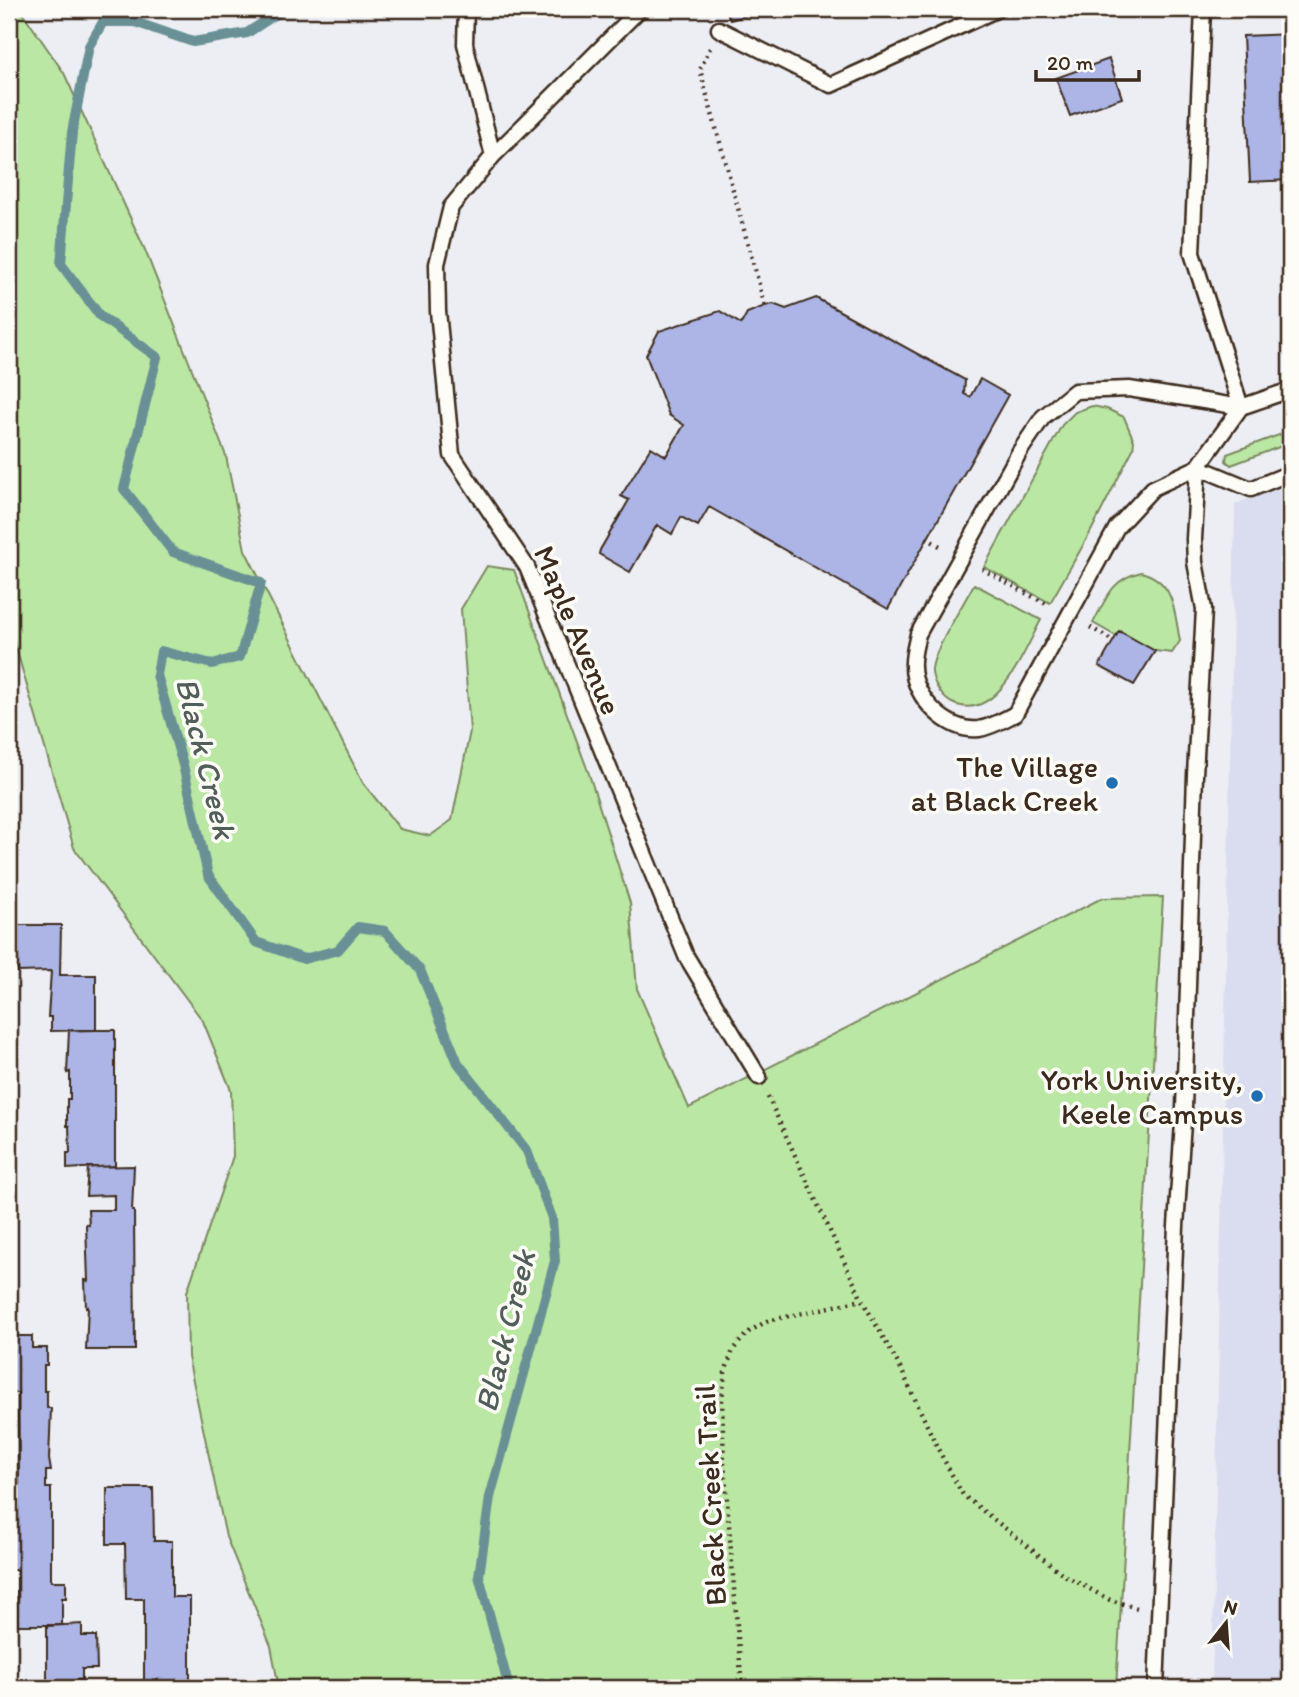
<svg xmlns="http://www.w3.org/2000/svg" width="1299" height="1697" font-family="Itim,sans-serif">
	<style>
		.built { fill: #daddef }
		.green { fill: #bbe7a4; stroke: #7b8861; stroke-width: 2 }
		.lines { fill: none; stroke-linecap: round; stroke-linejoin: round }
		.stream { stroke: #699195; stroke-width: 10 }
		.building { fill: #acb5e5; stroke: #3b2a1e; stroke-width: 2 }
		.lane-casing { stroke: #3b2a1e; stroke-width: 19 }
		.path { stroke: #3b2a1e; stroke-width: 4.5; stroke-dasharray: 2 5; stroke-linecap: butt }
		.lane { stroke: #fdfcf7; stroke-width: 14 }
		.poi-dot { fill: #1f6fb2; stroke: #fdfcf7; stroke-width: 2.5 }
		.labels { text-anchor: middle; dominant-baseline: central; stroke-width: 7; stroke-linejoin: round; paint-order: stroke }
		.street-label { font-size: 30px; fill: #3b2a1e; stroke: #fdfcf7 }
		.poi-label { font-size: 30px; fill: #3b2a1e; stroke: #fdfcf7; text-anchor: end }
		.water-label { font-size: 32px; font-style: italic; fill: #525e59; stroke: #fdfcf7 }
	</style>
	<rect width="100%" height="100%" fill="#edeef3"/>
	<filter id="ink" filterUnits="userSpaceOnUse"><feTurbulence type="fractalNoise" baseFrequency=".0143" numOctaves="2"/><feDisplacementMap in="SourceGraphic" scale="14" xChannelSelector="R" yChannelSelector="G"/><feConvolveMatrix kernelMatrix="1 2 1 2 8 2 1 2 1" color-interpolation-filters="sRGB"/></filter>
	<g filter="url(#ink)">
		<path class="built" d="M1290,483V1688H1212L1235,504Z"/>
		<path class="green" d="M9,9H20L64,73L145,250L226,456L245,550L363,783L400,829L430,836L452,820L470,731L461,609L487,566L514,570L589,774L630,903L637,989L689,1108L1102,898L1163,897L1116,1688H279L271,1646L226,1537L188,1357L187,1292L233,1156L231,1090L203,1021L74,848L9,624Z
			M1092,406L1107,409L1124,417L1134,441L1133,449L1089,535L1050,603L984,567L1062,425L1075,412Z
			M1290,431V443L1231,465L1226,461L1227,454Z
			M1141,572C1175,581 1174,611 1180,641L1172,653L1155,651L1120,631L1116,636L1093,623C1107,598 1110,580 1141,572Z
			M974,584L1041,620C1024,651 997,724 952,703C942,698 933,683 932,672C930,655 965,602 974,584Z"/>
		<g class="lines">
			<path class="stream" d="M284,9L247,33L193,42L135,22H103L89,46L72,132L61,264L100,316L157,357L124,489L173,552L261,583L240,657L212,664L161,651L157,675L183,765L208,875L256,942L304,959L338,950L358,927L385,931L420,970L458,1063L527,1151L552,1218L555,1261L490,1497L479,1576L509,1688"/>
		</g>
		<path class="building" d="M726,9H771L730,20Z
			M1290,34V180L1250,182L1243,36Z
			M1109,59L1122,98L1070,116L1056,78Z
			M816,298L965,380L964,394L970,397L980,379L1008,395L888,609L709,507L698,526L681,517L672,534L657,525L630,572L599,554L600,550L629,500L621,496L651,447L666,456L684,425L669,415L646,355L659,331L720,311L741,324L747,313L765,306L773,304L786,309Z
			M1119,631L1155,651L1134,685L1099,666Z
			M9,925H61L60,975H96V1030L51,1031V1017H48L51,971L18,972V969H9Z
			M69,1030H115V1166L67,1169V1153H70L69,1126H67V1099H70V1072L67,1073Z
			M134,1166L132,1211H134L135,1350H86L88,1307L86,1308L85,1280L88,1281L86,1224L89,1225L88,1210H114V1195L86,1196L88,1167Z
			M9,1303H14V1336H32V1348H47V1365H44V1391H47V1408H51L49,1459L51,1471H46V1488H51V1581H66V1598H62V1625H17V1570H9V1487L19,1488L18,1393H9Z
			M107,1488H153L154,1541H172V1597H190V1688H144V1599H126L125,1544H107Z
			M82,1624V1636H96L97,1669H82V1680H76L77,1688H47V1626Z"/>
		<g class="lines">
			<defs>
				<path id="lane" d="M466,9L465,44L493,156
					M640,9L493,156L451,207L437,264L438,311L452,455L527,567L686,956L759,1077
					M1203,9L1192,253L1241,407
					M719,29L831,85L998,9
					M1241,407L1198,467L1153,488L1117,527L1015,714C1003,720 992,727 979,729C948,733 913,697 913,667C912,656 916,644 918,634L1020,451L1043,417L1075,391L1129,389L1241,407L1290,390
					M1198,467L1251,489L1290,473
					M1156,1688L1176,1226L1184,1108L1195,775L1204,609L1195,562L1194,539L1198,467"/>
			</defs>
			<use href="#lane" class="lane-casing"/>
			<path class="path" d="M710,48L700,70L765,306
				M926,538L940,546
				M982,569L1048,605
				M1090,627L1113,641
				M768,1097L862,1300
				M742,1688L724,1463L722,1400L725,1372L733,1350L747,1333L767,1321L862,1300L901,1369L938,1449L963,1495L1064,1575L1110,1600L1137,1608"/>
			<use href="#lane" class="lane"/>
		</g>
	</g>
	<g class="poi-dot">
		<circle cx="1112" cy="783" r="7"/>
		<circle cx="1257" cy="1096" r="7"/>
	</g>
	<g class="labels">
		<g class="street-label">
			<text transform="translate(578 630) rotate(67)">Maple Avenue</text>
			<text transform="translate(710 1495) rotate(-93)">Black Creek Trail</text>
		</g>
		<g class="poi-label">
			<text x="1098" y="766">The Village<tspan x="1098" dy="34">at Black Creek</tspan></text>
			<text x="1243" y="1079">York University,<tspan x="1243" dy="34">Keele Campus</tspan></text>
		</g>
		<g class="water-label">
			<text transform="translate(206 758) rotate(76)">Black Creek</text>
			<text transform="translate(505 1331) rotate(-76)">Black Creek</text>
		</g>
	</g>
	<rect width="1299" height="1697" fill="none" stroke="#fdfcf7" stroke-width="35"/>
	<rect x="18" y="18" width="1264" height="1662" fill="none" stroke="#3b2a1e" stroke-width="2.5" filter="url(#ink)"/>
	<g transform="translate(1226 1623) rotate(17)" stroke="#fdfcf7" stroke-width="5" paint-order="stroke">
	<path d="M0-5L12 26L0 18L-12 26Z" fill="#3b2a1e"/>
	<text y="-10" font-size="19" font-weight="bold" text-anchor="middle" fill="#3b2a1e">N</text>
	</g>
	<path d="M1036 70v10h103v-10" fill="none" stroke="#3b2a1e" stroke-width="3.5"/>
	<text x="1047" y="70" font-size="21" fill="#3b2a1e" stroke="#fdfcf7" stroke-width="5" paint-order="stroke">20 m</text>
</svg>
